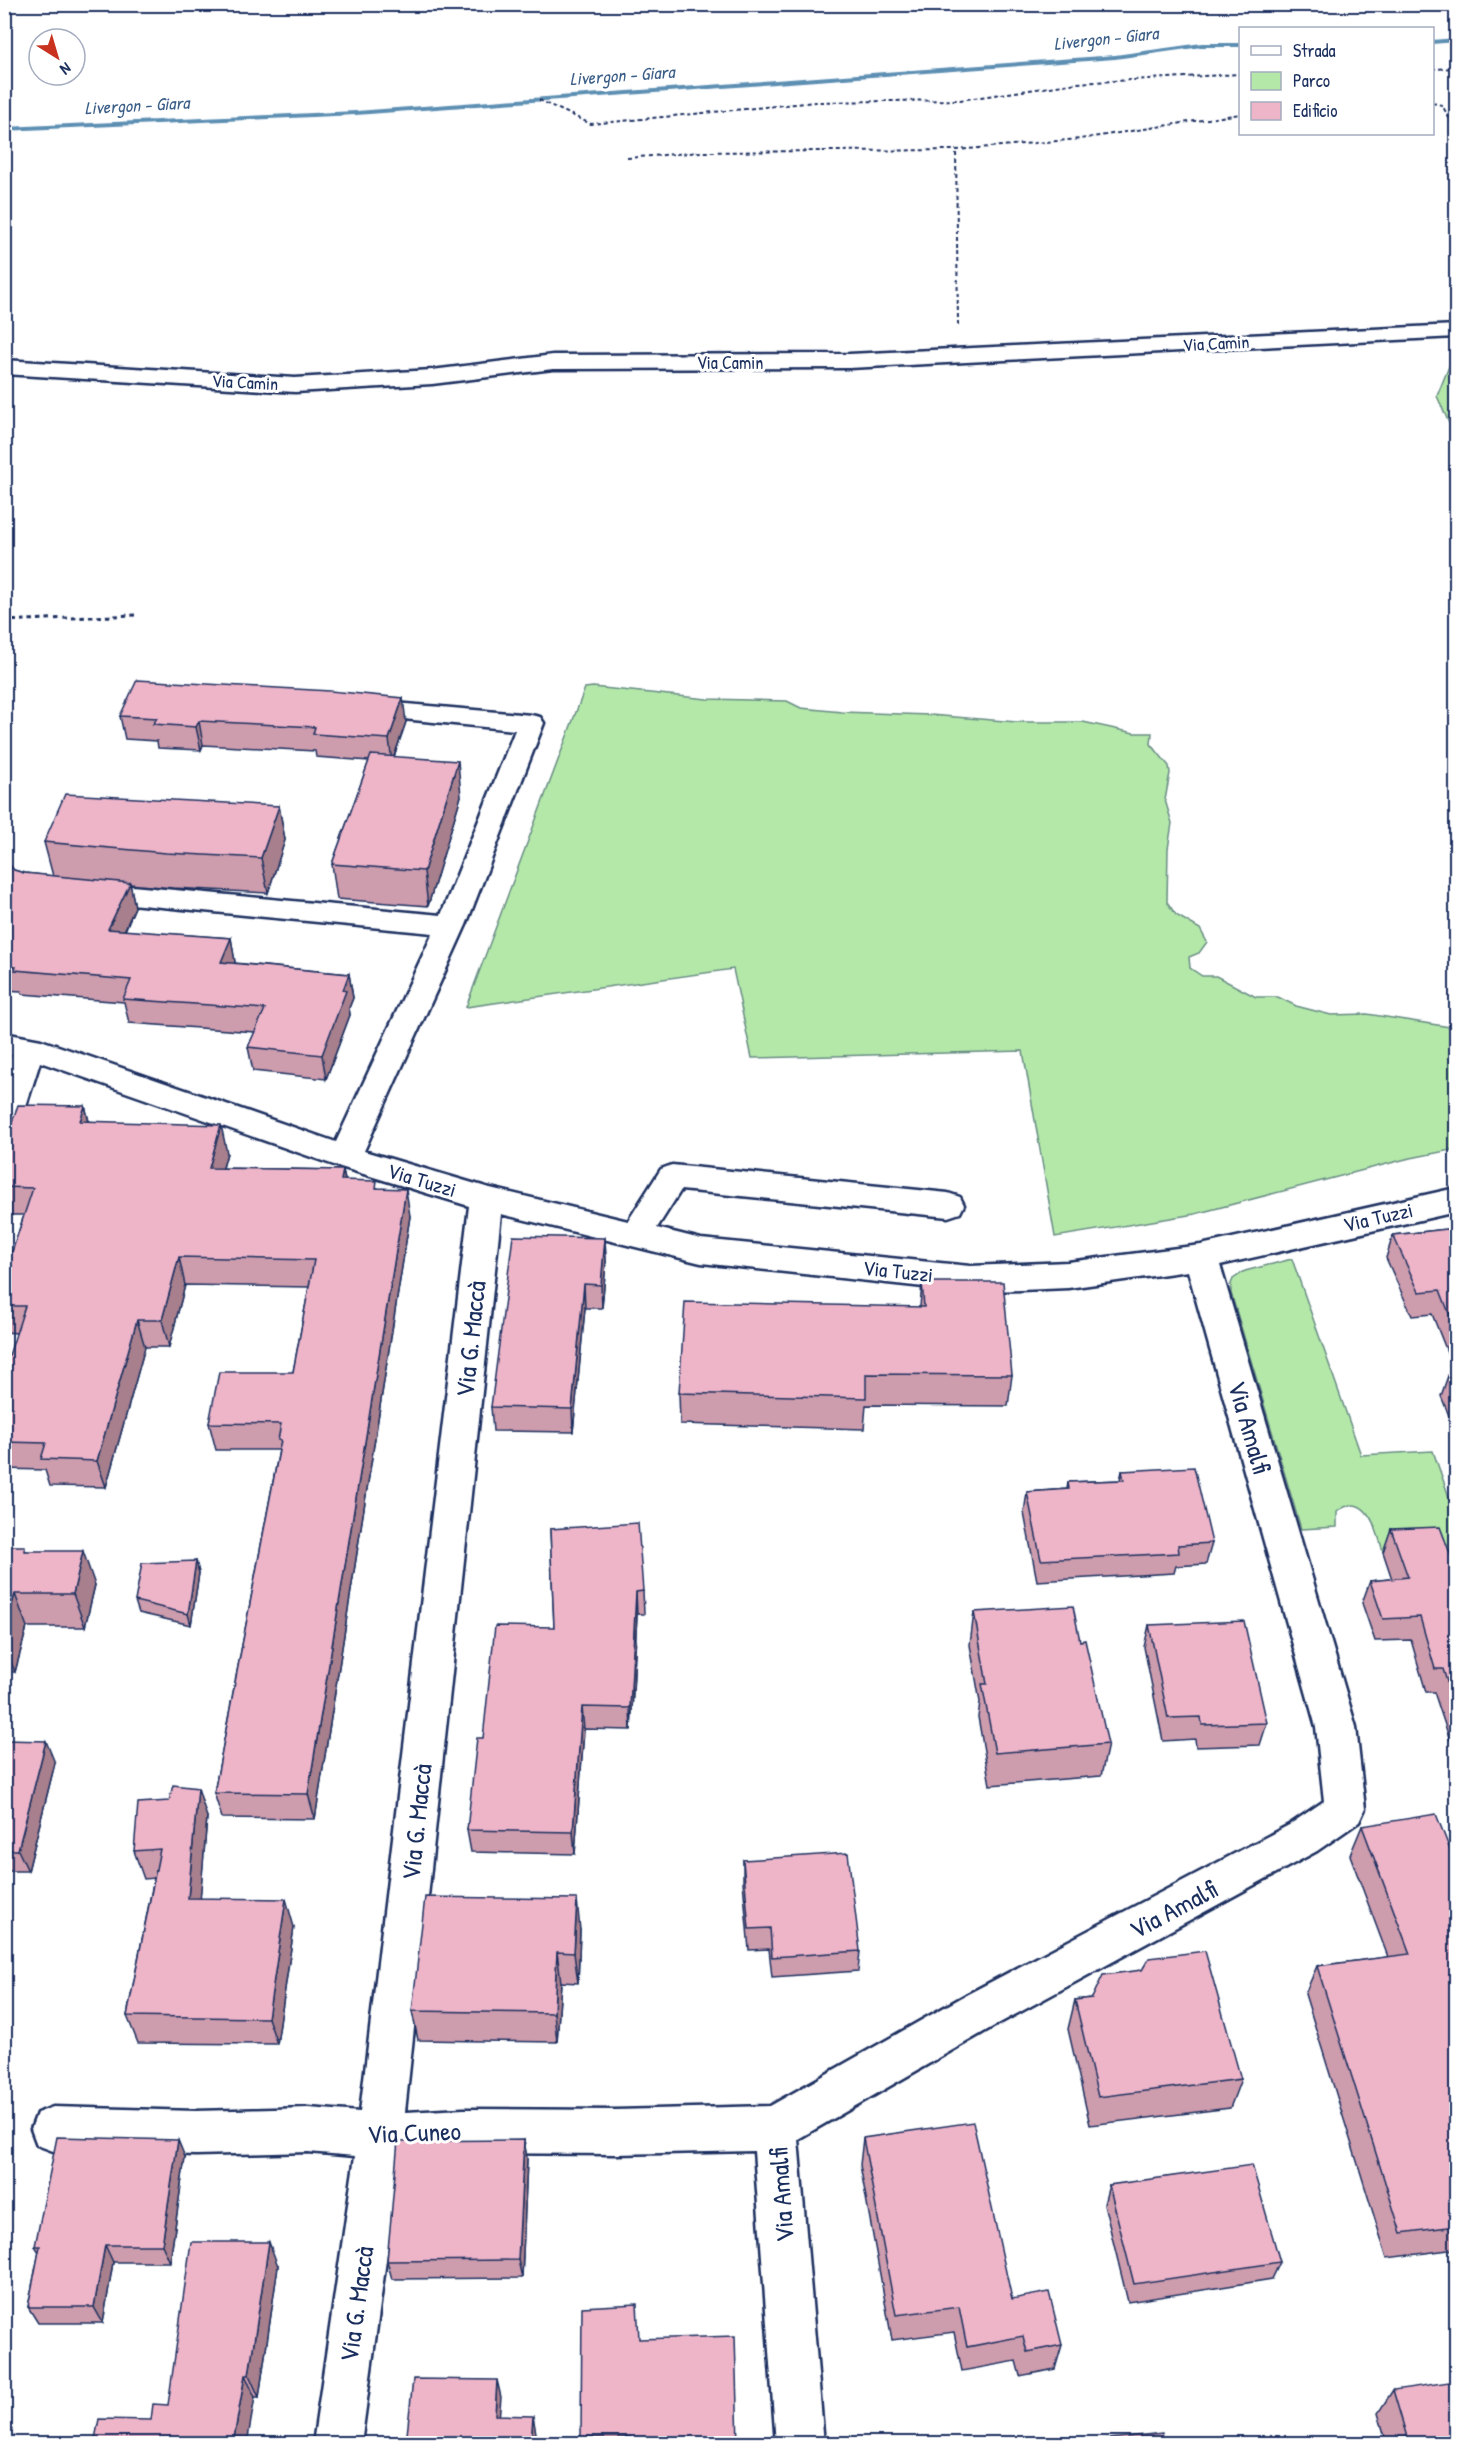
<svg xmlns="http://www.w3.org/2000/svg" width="1461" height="2448" font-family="'Patrick Hand',sans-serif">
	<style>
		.green { fill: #b4e8a9; stroke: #688c84; stroke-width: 1.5 }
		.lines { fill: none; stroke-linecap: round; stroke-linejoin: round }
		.stream { fill: #5d8fb3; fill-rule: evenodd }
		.minor-casing { stroke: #1b2f5e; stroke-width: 5 }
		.path-far1 { stroke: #1b2f5e; stroke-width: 2; stroke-dasharray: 4 3; stroke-linecap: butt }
		.path { stroke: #1b2f5e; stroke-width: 3; stroke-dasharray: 4.5 4; stroke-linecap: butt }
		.minor { fill: #fff; fill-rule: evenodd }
		.wall { fill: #cd9cad; stroke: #1b2f5e; stroke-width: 1.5 }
		.shaded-wall { fill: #a77f8d; stroke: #1b2f5e; stroke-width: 1.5 }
		.building { fill: #eeb5c9; stroke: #1b2f5e; stroke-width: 1.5 }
		.labels { text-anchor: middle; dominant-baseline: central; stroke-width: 6; stroke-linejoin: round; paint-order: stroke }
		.far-water-label { font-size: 18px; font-style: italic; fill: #3c5f88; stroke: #fff }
		.far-street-label { font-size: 18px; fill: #1b2f5e; stroke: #fff }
		.street-label { font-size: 21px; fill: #1b2f5e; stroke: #fff }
		.near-street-label { font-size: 26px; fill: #1b2f5e; stroke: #fff }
	</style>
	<rect width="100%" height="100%" fill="#fff"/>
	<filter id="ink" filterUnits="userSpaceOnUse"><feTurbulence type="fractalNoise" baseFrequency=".0167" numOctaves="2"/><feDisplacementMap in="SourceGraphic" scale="12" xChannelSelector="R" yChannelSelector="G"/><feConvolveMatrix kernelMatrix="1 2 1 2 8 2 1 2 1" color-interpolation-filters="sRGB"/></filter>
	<g filter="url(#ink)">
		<path class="green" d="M1456,349V439L1437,396Z
			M593,687L707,699L787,701L801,708L842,712L930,715L1017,722H1083L1134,733H1152L1151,744L1169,766L1170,773L1165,800L1172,823L1168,849L1167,902L1176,915L1200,929L1207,942L1199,953L1189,957L1190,968L1202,976H1216L1256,997H1278L1296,1006L1331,1015L1367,1014L1456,1028V1149L1406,1159L1195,1214L1055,1237L1023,1051L752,1058L733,969L466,1007L585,688Z
			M1292,1259L1361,1455L1433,1451L1456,1517V1591L1431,1550L1383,1552C1378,1532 1366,1488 1337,1512V1527L1301,1529L1231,1293V1284L1233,1279L1245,1271Z"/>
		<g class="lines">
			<path class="stream" d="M1456,38V42L1432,44V40Z
				M1202,43H1240V47H1202L1115,59L356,115L4,131V127L356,111L1115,55Z"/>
			<defs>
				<path id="minor" d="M1456,325V337L849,368L553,369L432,384L295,392L4,374V360L295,378L432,370L553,355L849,354Z
					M361,700L531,715L540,717L544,723L466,925L364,1151L486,1187L628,1221L661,1169L672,1165L948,1193L960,1197L964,1205L960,1213L948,1217L681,1190L657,1228L701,1239L970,1266L1068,1262L1201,1245L1456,1188V1212L1220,1265L1356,1727L1365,1809L1359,1822L1317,1851L996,2025L798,2139L824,2444H776L754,2151L616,2154L464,2153L400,2157L361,2444H313L355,2156L308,2152L196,2155L53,2151L37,2145L31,2129L37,2113L53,2107L196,2111L308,2108L360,2112L469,1206L334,1165L40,1062L20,1125L15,1133L4,1136V1077L12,1055L4,1053V1033L41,1040L336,1142L433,933L89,900L79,897L75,891L79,885L89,882L441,915L515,730L352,714L348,708L352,702ZM501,1214L701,1263L970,1292L1068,1288L1188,1271L1316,1727L1324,1801L1289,1825L966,1995L770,2106L616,2110L464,2109L405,2112Z"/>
			</defs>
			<use href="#minor" class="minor-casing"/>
			<path class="path-far1" d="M1432,69L1456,68
				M539,100L591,124L816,102L960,100L1077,83L1240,74
				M1432,103L1442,105L1456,131
				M627,158L701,152L956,150
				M958,325L956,150L1080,139L1240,114"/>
			<path class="path" d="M4,621L135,615"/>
			<use href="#minor" class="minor"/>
		</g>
		<path class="wall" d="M120,716L406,722L394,757L461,796L428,906L337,899L332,864L369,761L316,757L315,751L203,745L201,750L158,748L157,741L125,739Z
			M279,806L285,840L268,893L173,888L130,884L135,907L125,931L231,938L235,963L349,974L353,998L349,1008L350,1015L326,1079L253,1071L248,1047L255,1032L129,1023L124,1002L22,994L21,991L4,990V863L14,870L24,873L53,876L44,842Z
			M85,1106L89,1121L227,1153L223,1168L343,1170L345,1180L378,1188L410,1216L315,1819L222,1818L214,1793L279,1450H216L209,1423L293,1372L309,1287L185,1285L169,1347H145L106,1487L50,1486L45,1470L4,1469V1371L17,1333L4,1332V1276L24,1215H4V1145Z
			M1456,1228V1433L1441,1396L1449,1373L1455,1372L1432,1314L1412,1316L1386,1258L1393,1235Z
			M605,1238L606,1262L602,1308H585L573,1432L493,1431L491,1407Z
			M922,1282L1012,1375L1008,1406L866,1405L864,1429L680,1424L679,1393L920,1307Z
			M1122,1471L1212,1543L1206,1564L1176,1566L1174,1573L1037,1581L1024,1513L1027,1492L1067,1489L1068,1482L1120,1480Z
			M550,1529L643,1591L644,1614H637L631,1730L584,1729L575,1854L471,1852L467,1830L483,1738L554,1627Z
			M1391,1529L1456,1569V1740H1450L1434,1692H1426L1411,1640L1375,1641L1362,1603L1370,1581L1392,1579L1383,1552Z
			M4,1546L27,1551L95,1585L85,1627H27L15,1672H4Z
			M196,1561L199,1573L191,1625L139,1613L135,1601Z
			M974,1612L1108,1744L1101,1776L990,1785L978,1717L980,1702L970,1645Z
			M1149,1625L1267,1723L1260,1745L1196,1747L1195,1739L1163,1741L1144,1647Z
			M4,1740L55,1763L28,1871H4Z
			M207,1817L200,1898L294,1927L277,2044L138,2043L127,2016L154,1878L144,1879L134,1851Z
			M1362,1826L1456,1865V2249L1387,2258L1305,1994L1317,1966L1388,1957L1350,1855Z
			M743,1860L860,1951L858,1971L772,1977L769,1949L749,1950L743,1882Z
			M580,1930L578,1983L561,1982L557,2042L418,2040L412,2011Z
			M1142,1970L1241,2079L1230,2108L1090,2125L1068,2029L1075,2000L1092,1998Z
			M863,2138L1012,2299L1062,2345L1055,2369L1020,2376L1016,2361L962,2371L954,2332L892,2340L860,2165Z
			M524,2140L527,2159L522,2278L392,2279L387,2261Z
			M185,2157L170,2262H113L103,2323H38L28,2307L39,2252L35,2246Z
			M1109,2185L1280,2262L1272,2279L1128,2302L1104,2204Z
			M278,2266L259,2397H255L151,2420L168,2405Z
			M639,2339L738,2444H582L581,2437Z
			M1393,2390L1456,2444H1387L1378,2413Z"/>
		<path class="shaded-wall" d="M403,698L406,722L392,762L389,739Z
			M199,721L203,745L201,750L196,727Z
			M458,761L461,796L428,906L424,871Z
			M279,806L285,840L268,893L261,858Z
			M130,883L135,907L114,953L108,929Z
			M231,938L235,962L226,986L221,962Z
			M349,974L353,998L349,1008L350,1015L326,1079L322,1055L343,990Z
			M85,1106L92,1134L80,1121Z
			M221,1125L227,1153L215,1196L209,1168Z
			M343,1170L348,1198L341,1180Z
			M406,1189L410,1216L315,1819L308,1794Z
			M605,1238L606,1262L602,1308L601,1285Z
			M179,1257L185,1285L169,1347L162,1320Z
			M584,1284L585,1308L573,1432L572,1409Z
			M137,1320L145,1347L106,1487L97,1461Z
			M83,1551L95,1585L85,1627L73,1594Z
			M196,1561L199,1573L191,1625L188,1614Z
			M636,1592L637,1614L631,1730L630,1708Z
			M15,1594L27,1627L15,1672L4,1645V1631Z
			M582,1707L584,1729L575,1854L573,1832Z
			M46,1741L55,1763L28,1871L18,1850Z
			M198,1788L207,1817L198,1926L188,1898Z
			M286,1899L294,1927L277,2044L268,2018Z
			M577,1899L580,1930L578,1983L574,1953Z
			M557,1952L561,1982L557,2042L554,2013Z
			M178,2140L185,2157L170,2262L162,2245Z
			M524,2140L527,2159L522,2278L518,2260Z
			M269,2242L278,2266L259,2397L249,2375Z
			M105,2245L113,2262L103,2323L94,2307Z
			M245,2375L255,2397L247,2444H233Z
			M497,2380L501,2397L498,2432L495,2415Z
			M533,2416L536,2433V2444H531Z"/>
		<path class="building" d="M137,680L330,691L403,698L389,739L313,734L315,727L199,721L196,727L153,724L157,718L120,716Z
			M371,755L458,761L424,871L332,864Z
			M65,794L279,806L261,858L166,853L44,842Z
			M4,863H8L14,870L24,873L130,883L108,929L231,938L221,962L349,974L343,990L346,991L322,1055L248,1047L265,1009L123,999L131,980L15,970L16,967L4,966Z
			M18,1105L85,1106L80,1121L221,1125L209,1168L343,1170L341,1180L377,1181L376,1188L406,1189L308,1794L214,1793L281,1440H278L281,1424L209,1423L219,1372H293L314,1260L179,1257L162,1320H137L97,1461L41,1459L46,1443L4,1442V1371L25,1306H4V1276L33,1188L4,1187V1145Z
			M1456,1228V1331L1440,1290L1419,1292L1393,1235Z
			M513,1236L605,1238L601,1285L584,1284L572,1409L491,1407Z
			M922,1282H1003L1012,1375L866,1374V1398L679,1393L685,1302L924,1307Z
			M1456,1372V1390L1449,1373Z
			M1194,1467L1212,1543L1178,1545L1179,1553L1041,1560L1027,1492L1069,1489L1068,1482L1124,1480L1122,1471Z
			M638,1523L643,1591L636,1592L630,1708L582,1707L573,1832L467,1830L477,1738H483L495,1626L554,1627L550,1529Z
			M1440,1527L1456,1569V1710L1443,1669H1435L1420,1617L1383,1619L1370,1581L1408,1577L1391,1529Z
			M4,1546H25V1551H83L73,1594H15L4,1631Z
			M196,1561L188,1614L135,1601L142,1563Z
			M1073,1606L1080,1641L1085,1640L1108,1744L995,1753L982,1684H987L974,1612Z
			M1244,1621L1267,1723L1202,1725L1201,1717L1168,1718L1149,1625Z
			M4,1740L46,1741L18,1850H4Z
			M173,1785L198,1788L188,1898L286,1899L268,2018L127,2016L160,1849L134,1851L138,1803L169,1801Z
			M1436,1814L1456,1865V1902L1449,1903L1456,1925V2226L1401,2233L1317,1966L1410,1954L1362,1826Z
			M848,1853L860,1951L772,1957L770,1928L749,1929L743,1860Z
			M425,1897L577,1899L574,1953L557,1952L554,2013L412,2011Z
			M1205,1951L1241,2079L1098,2097L1075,2000L1092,1998L1103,1975L1142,1970L1149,1958Z
			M973,2122L1012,2299L1049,2292L1062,2345L1027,2352L1023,2336L967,2347L959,2307L896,2315L863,2138Z
			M57,2137L178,2140L162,2245H105L94,2307H28L40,2246H35Z
			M524,2140L518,2260L387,2261L398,2141Z
			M1252,2165L1280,2262L1134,2284L1109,2185Z
			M191,2242H269L249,2375H245L233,2444H94L99,2419L151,2420L153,2404L168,2405Z
			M637,2304L639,2339L735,2336L738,2444H630V2437H581L582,2307Z
			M413,2379L497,2380L495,2415L533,2416L531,2444H406Z
			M1456,2381V2444H1409L1393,2390Z
			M1162,2433L1165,2444H1083V2442Z
			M1215,2441V2444H1194Z"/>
	</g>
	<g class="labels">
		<g class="far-water-label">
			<text transform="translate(1106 38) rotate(-6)">Livergon - Giara</text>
			<text transform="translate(622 75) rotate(-4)">Livergon - Giara</text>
			<text transform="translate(137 105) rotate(-3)">Livergon - Giara</text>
		</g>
		<g class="far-street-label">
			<text transform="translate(1216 343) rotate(-3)">Via Camin</text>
			<text x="730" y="362">Via Camin</text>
			<text transform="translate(245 382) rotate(3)">Via Camin</text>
		</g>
		<g class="street-label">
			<text transform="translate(422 1180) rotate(17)">Via Tuzzi</text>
			<text transform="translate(1378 1217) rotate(-13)">Via Tuzzi</text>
			<text transform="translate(898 1271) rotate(6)">Via Tuzzi</text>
		</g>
		<g class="near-street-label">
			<text transform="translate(470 1339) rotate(-84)">Via G. Maccà</text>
			<text transform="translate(1250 1427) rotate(74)">Via Amalfi</text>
			<text transform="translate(416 1822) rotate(-84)">Via G. Maccà</text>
			<text transform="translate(1173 1909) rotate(-28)">Via Amalfi</text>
			<text transform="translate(414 2132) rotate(-2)">Via Cuneo</text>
			<text transform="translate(781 2195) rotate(-94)">Via Amalfi</text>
			<text transform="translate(356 2304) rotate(-82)">Via G. Maccà</text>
		</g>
	</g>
	<rect width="1461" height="2448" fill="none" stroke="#fff" stroke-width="24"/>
	<rect x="12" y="12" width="1437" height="2424" fill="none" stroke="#1b2f5e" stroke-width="2" filter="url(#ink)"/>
	<rect x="1239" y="27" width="195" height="108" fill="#ffffff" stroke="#a4acbf" stroke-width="1.5"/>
	<rect x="1251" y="46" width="30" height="9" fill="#ffffff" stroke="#a4acbf" stroke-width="1.5"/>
	<text x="1293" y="57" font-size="18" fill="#1b2f5e">Strada</text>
	<rect x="1251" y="72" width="30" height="18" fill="#b4e8a9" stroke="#a4acbf" stroke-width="1.5"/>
	<text x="1293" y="87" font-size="18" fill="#1b2f5e">Parco</text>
	<rect x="1251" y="102" width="30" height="18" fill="#eeb5c9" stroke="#a4acbf" stroke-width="1.5"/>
	<text x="1293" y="117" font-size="18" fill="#1b2f5e">Edificio</text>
	<g transform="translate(57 57) rotate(143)"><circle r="28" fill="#ffffff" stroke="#a4acbf" stroke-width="1.5"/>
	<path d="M0-4.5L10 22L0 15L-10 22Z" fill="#c8321e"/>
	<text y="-9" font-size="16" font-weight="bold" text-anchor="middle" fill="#1b2f5e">N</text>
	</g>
</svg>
